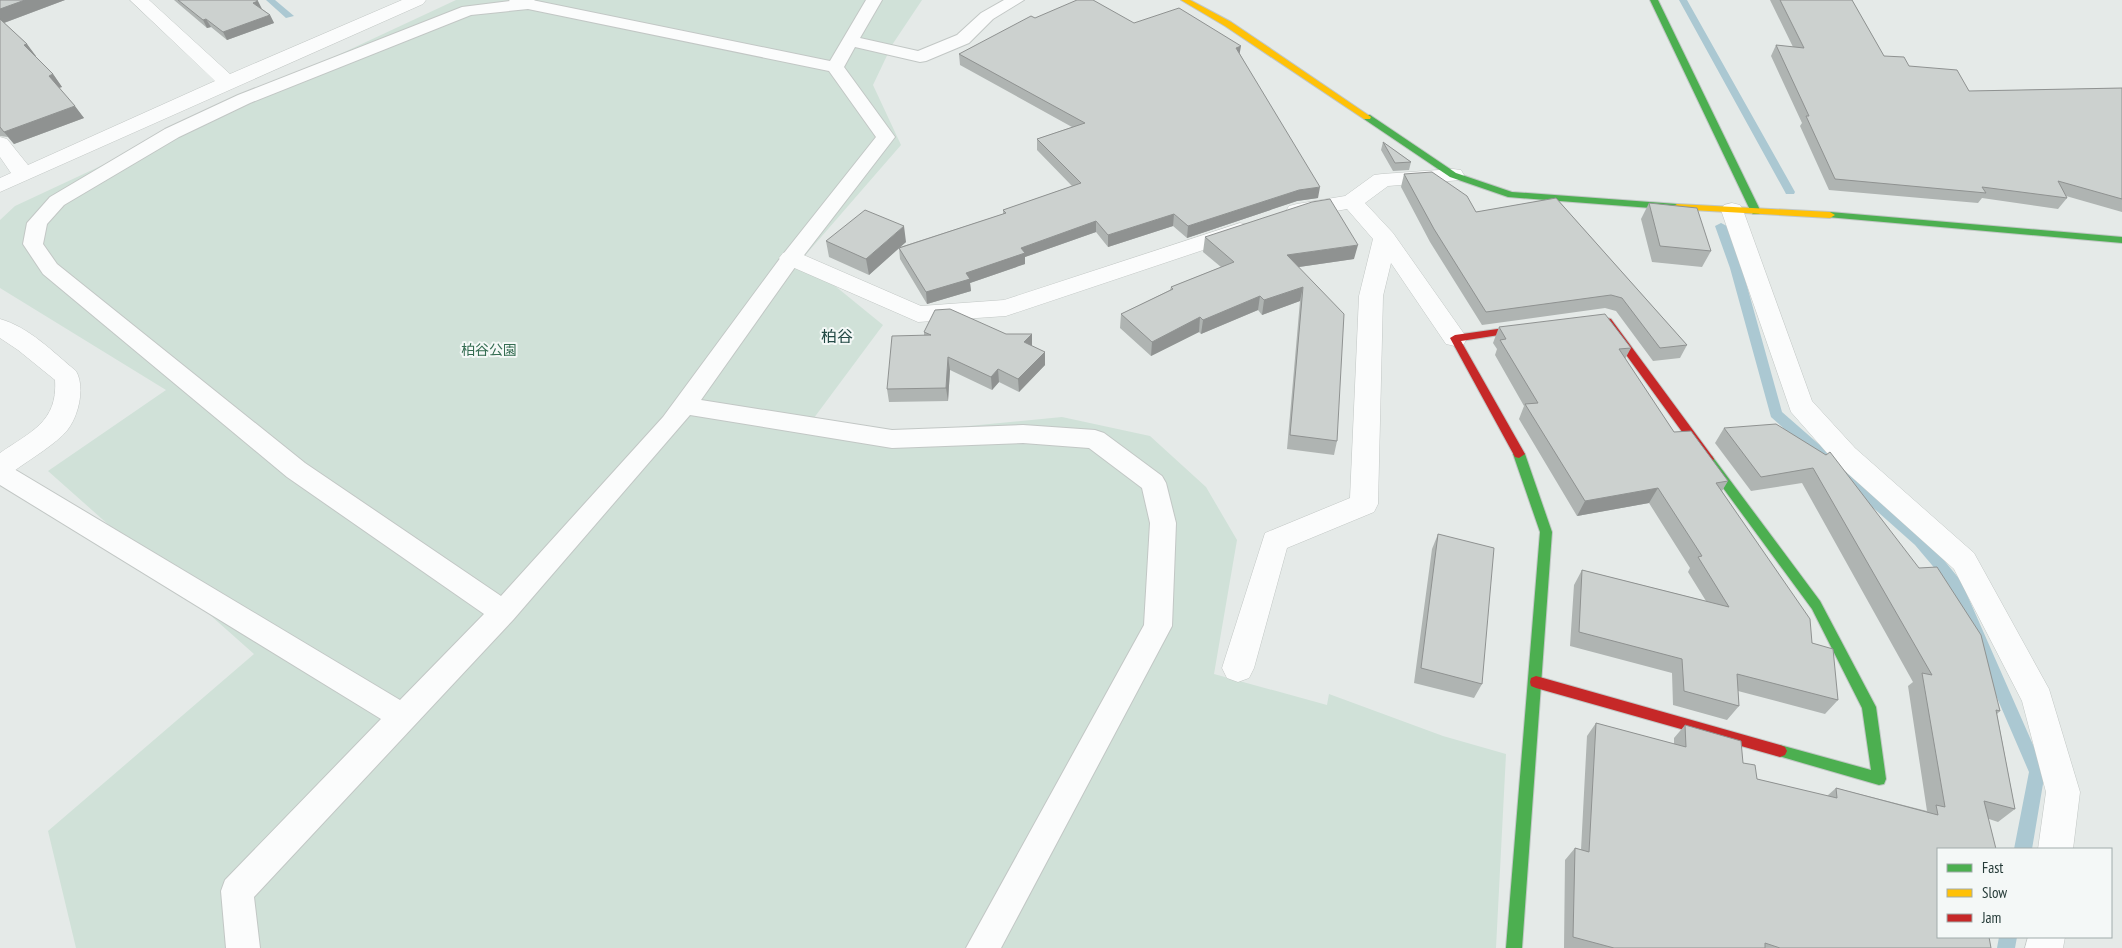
<svg xmlns="http://www.w3.org/2000/svg" width="2122" height="948" font-family="'PT Sans Narrow','Noto Sans JP',sans-serif">
	<style>
		.green { fill: #d0e1d8 }
		.lines { fill: none; stroke-linecap: round; stroke-linejoin: round }
		.stream { fill: #abc8d2; fill-rule: evenodd }
		.lane-casing { stroke: #c2c7c5; stroke-width: 2 }
		.street-casing { stroke: #c2c7c5; stroke-width: 1 }
		.fast-casing { stroke: #c1c7c5; stroke-width: 2 }
		.slow-casing { stroke: #c1c7c5; stroke-width: 2 }
		.jam-casing { stroke: #c1c7c5; stroke-width: 2 }
		.lane { fill: #fbfcfc; fill-rule: evenodd }
		.street { fill: #fbfcfc; fill-rule: evenodd }
		.fast { fill: #4caf50; fill-rule: evenodd }
		.slow { fill: #ffc107; fill-rule: evenodd }
		.jam { fill: #c62828; fill-rule: evenodd }
		.wall { fill: #afb4b2 }
		.shaded-wall { fill: #8f9291 }
		.building { fill: #ccd1cf; stroke: #8f9291 }
		.labels { text-anchor: middle; dominant-baseline: central; stroke-width: 4; stroke-linejoin: round; paint-order: stroke }
		.park-label { font-size: 14px; fill: #346c51; stroke: #f4f8f7 }
		.quarter-label { font-size: 16px; fill: #244a46; stroke: #f4f8f7 }
	</style>
	<rect width="100%" height="100%" fill="#e5eae8"/>
	<path class="green" d="M456,0H922L892,45L873,85L901,145L802,259L883,325L805,430L917,431L1062,417L1150,436L1206,487L1237,540L1214,674L1327,705L1329,694L1443,736L1506,754L1496,948H76L48,831L254,654L48,471L166,390L0,288V220L15,206Z"/>
	<g class="lines">
		<path class="stream" d="M266,0H275L294,16L286,18Z
			M1679,0H1687L1795,192L1794,194H1786L1785,192Z
			M1721,223L1727,226L1742,268L1782,412L1925,537L1961,581L2045,772L2032,849H2014L2029,772L1948,584L1915,545L1771,417L1730,268L1715,226Z
			M1999,937H2017L2015,948H1997Z"/>
		<defs>
			<path id="lane" d="M519,0H532L830,61L866,0H882L860,38L918,51L957,35L981,13L1004,0H1024L993,19L969,43L926,61L920,62L855,47L844,67L895,137L798,263L701,400L892,430L1023,425L1095,430L1104,433L1162,476L1166,483L1176,523L1172,626L1001,948H966L1144,625L1150,523L1142,488L1089,448L1023,443L892,448L690,415L513,620L254,897L260,948H226L221,891L225,880L381,719L0,485V464L9,466L400,700L484,614L287,477L43,274L23,244L27,223L50,197L165,129L238,95L462,7ZM528,9L829,71L876,137L784,253L663,417L501,596L305,463L57,264L43,244L47,224L64,205L179,137L250,103L471,15Z"/>
			<path id="street" d="M130,0H149L230,74L402,0H426L423,4L0,192V178L11,173L0,157V137L7,139L28,165L215,81Z
				M509,0H534L537,4L534,8C526,10 514,8 509,0Z
				M1453,169L1461,170L1464,175L1461,180L1388,186L1365,203L1393,233L1467,338L1464,344L1455,346L1446,344L1391,263L1383,296L1378,504L1374,512L1287,548L1254,668L1249,678L1238,682L1227,678L1222,668L1265,533L1350,498L1359,296L1373,239L1347,209L1297,218L1289,216L1286,211L1289,206L1297,204L1345,196L1374,175L1382,174Z
				M1732,203L1740,205L1743,210L1812,401L1855,448L1974,553L2049,689L2080,792L2073,849H2038L2046,792L2022,701L1954,569L1835,462L1791,412L1721,210L1724,205Z
				M1240,223L1248,225L1251,230L1248,235L1006,316L918,322L783,263L779,258L783,253L791,251L799,253L921,306L1004,300Z
				M0,319C29,327 53,352 76,371C86,388 78,421 63,435C47,450 27,461 10,474L0,477V453C30,432 58,422 55,380L18,350L0,338Z
				M2028,937H2065L2063,948H2025Z"/>
			<path id="fast" d="M1650,0H1658L1761,212L1759,214H1753L1751,212Z
				M1364,115H1370L1456,173L1512,192L1677,204L1682,207L1677,210L1508,197L1450,177L1364,119Z
				M1830,212L2122,237V243L1827,217L1825,215Z
				M1519,450L1525,454L1552,532L1522,948H1506L1540,532L1513,454Z
				M1708,455L1712,456L1820,601L1876,707L1886,779L1884,784L1879,785L1775,755L1773,751L1775,747L1780,745L1871,770L1862,708L1812,609L1704,462L1702,459Z"/>
			<path id="slow" d="M1181,0H1190L1231,22L1371,117L1370,119H1364L1225,26Z
				M1677,204L1830,212L1835,215L1830,218L1674,209L1672,207Z"/>
			<path id="jam" d="M1607,318L1611,319L1712,456L1714,459L1712,462H1704L1603,323L1602,321Z
				M1534,324L1538,325L1539,327L1538,329L1461,341L1525,454L1519,458L1515,457L1450,338L1455,335Z
				M1536,676L1780,745L1785,747L1787,751L1785,755L1780,757L1536,688L1531,686L1530,682L1531,678Z"/>
		</defs>
		<use href="#lane" class="lane-casing"/>
		<use href="#street" class="street-casing"/>
		<use href="#fast" class="fast-casing"/>
		<use href="#slow" class="slow-casing"/>
		<use href="#jam" class="jam-casing"/>
		<use href="#lane" class="lane"/>
		<use href="#street" class="street"/>
		<use href="#fast" class="fast"/>
		<use href="#slow" class="slow"/>
		<use href="#jam" class="jam"/>
	</g>
	<path class="wall" d="M0,0H65L4,23L27,44L35,57L53,74L62,87L59,88L84,118L14,144L8,137L0,136Z
		M174,0H256L262,9L270,15L274,23L227,40L211,27L207,28Z
		M1770,0H1852L1884,56L1969,91L2122,88V212L2066,196L2067,198L2058,209L1982,198L1978,203L1829,190L1800,126L1802,123L1771,56L1776,45L1793,47Z
		M1035,18L1134,23L1240,54L1318,198L1297,201L1187,238L1173,226L1108,247L1096,232L1025,257V264L970,283L971,291L927,304L900,259L899,248L869,275L829,257L826,241L906,242L900,247L1003,214V210L1072,186L1037,150V139L1072,127L960,65L959,54Z
		M1383,142L1411,162L1409,170L1393,171L1381,150Z
		M1404,174L1476,212L1556,198L1687,345L1680,358L1653,361L1616,311L1605,308L1482,325L1430,242L1401,187Z
		M1649,203L1711,251L1702,267L1652,262L1641,219Z
		M1205,237L1354,259L1299,267L1337,441L1334,455L1287,449L1300,301L1262,315L1258,310L1201,334L1199,332L1151,356L1120,328L1121,314L1170,290L1171,287L1221,267L1203,252Z
		M1499,327L1631,348L1625,359L1674,432L1728,481L1722,491L1812,643L1838,700L1825,714L1738,691L1739,706L1727,720L1673,705L1672,673L1570,646L1574,585L1582,570L1706,601L1688,572L1690,568L1649,503L1577,516L1519,419L1524,406L1495,355L1497,349L1493,343Z
		M924,332L1032,346L1045,352V365L1019,392L999,382L992,390L950,370L948,401L889,402L887,389L924,335Z
		M1724,428L1826,455L2000,711L1997,714L2015,809L1998,822L1989,819L1938,849L1991,948H1564L1565,860L1575,848L1581,850L1587,736L1596,723L1674,744V738L1685,725L1743,763L1757,779L1827,796L1836,788L1927,811L1908,686L1913,682L1802,483L1751,491L1715,443Z
		M1438,534L1482,684L1474,698L1414,683L1432,549Z"/>
	<path class="shaded-wall" d="M25,0H65L1,24L0,23V9Z
		M258,1L262,9L253,3Z
		M270,15L274,23L227,40L223,32Z
		M206,19L211,27L207,28L203,20Z
		M27,44L36,56L33,57L24,45Z
		M1241,46L1239,57L1236,48Z
		M53,74L62,87L58,88L49,76Z
		M75,106L84,118L14,144L4,132Z
		M1320,187L1318,198L1297,201L1187,238L1188,226L1299,190Z
		M1174,214L1173,226L1108,247V235Z
		M1096,221V232L1025,257V264L970,283L971,291L927,304L926,292L966,273L1021,248Z
		M904,226L906,242L869,275L866,259Z
		M1358,245L1354,259L1285,269L1287,255Z
		M1303,287L1300,301L1262,315L1264,300Z
		M1260,296L1258,310L1201,334L1203,320Z
		M1200,317L1199,332L1151,356L1152,342Z
		M1032,334V347L1024,342Z
		M1045,352V365L1019,392L1018,379Z
		M948,357L950,370L948,401L946,388Z
		M998,369L999,382L992,390L991,377Z
		M1658,488L1649,503L1577,516L1585,501Z"/>
	<path class="building" d="M0,0H25L0,9Z
		M178,0H256L258,1L253,3L270,15L223,32L206,19L203,20Z
		M1077,0H1093L1134,23L1179,8L1241,46L1236,48L1320,187L1299,190L1188,226L1174,214L1108,235L1096,221L1021,248L1025,253L966,273L970,279L926,292L899,248L1006,213L1003,210L1081,183L1037,139L1085,123L959,54L1031,16L1035,18Z
		M1780,0H1852L1884,56L1904,57L1909,66L1957,70L1969,91L2122,88V199L2058,181L2067,198L1982,187L1986,193L1835,179L1806,116H1809L1776,45L1804,48Z
		M0,19L27,44L24,45L53,74L49,76L75,106L4,132L0,127Z
		M1383,142L1411,162L1395,163Z
		M1432,172L1467,196L1476,212L1556,198L1687,345L1660,348L1622,298L1611,295L1486,312L1434,229L1404,174Z
		M1330,199L1358,245L1287,255L1344,314L1337,441L1290,435L1303,287L1264,300L1260,296L1203,320L1200,317L1152,342L1121,314L1173,289L1171,287L1234,262L1205,237L1312,202Z
		M1649,203L1697,208L1711,251L1660,246Z
		M865,210L904,226L866,259L826,241Z
		M950,309L1006,334H1032L1024,342L1045,352L1018,379L998,369L991,377L948,357L946,388L887,389L892,336L931,335L924,332L935,310Z
		M1605,314L1631,348L1619,349L1674,432L1691,431L1728,481L1716,483L1810,619L1812,643L1833,649L1838,700L1737,674L1739,706L1684,691L1682,659L1579,632L1582,570L1729,607L1698,557L1702,556L1658,488L1585,501L1525,404L1538,403L1500,340L1506,339L1499,327Z
		M1776,424L1826,455L1830,452L1919,568L1937,567L1981,635L2000,711L1996,710L2015,809L1984,801L1996,849H1938V937H1989L1991,948H1780L1765,943V948H1614L1573,937L1575,848L1589,852L1596,723L1686,747L1685,725L1741,741L1743,763L1755,765L1757,779L1837,798L1836,788L1938,815L1936,805L1945,807L1922,673L1932,675L1813,468L1761,477L1724,428Z
		M1438,534L1494,548L1482,684L1421,668Z"/>
	<g class="labels">
		<g class="park-label">
			<text x="489" y="350">柏谷公園</text>
		</g>
		<g class="quarter-label">
			<text x="837" y="336">柏谷</text>
		</g>
	</g>
	<rect x="1937" y="848" width="175" height="90" fill="#f4f8f7" stroke="#a1acab"/>
	<rect x="1947" y="864" width="25" height="8" fill="#4caf50" stroke="#a1acab"/>
	<text x="1982" y="873" font-size="15" fill="#253b38">Fast</text>
	<rect x="1947" y="889" width="25" height="8" fill="#ffc107" stroke="#a1acab"/>
	<text x="1982" y="898" font-size="15" fill="#253b38">Slow</text>
	<rect x="1947" y="914" width="25" height="8" fill="#c62828" stroke="#a1acab"/>
	<text x="1982" y="923" font-size="15" fill="#253b38">Jam</text>
</svg>
